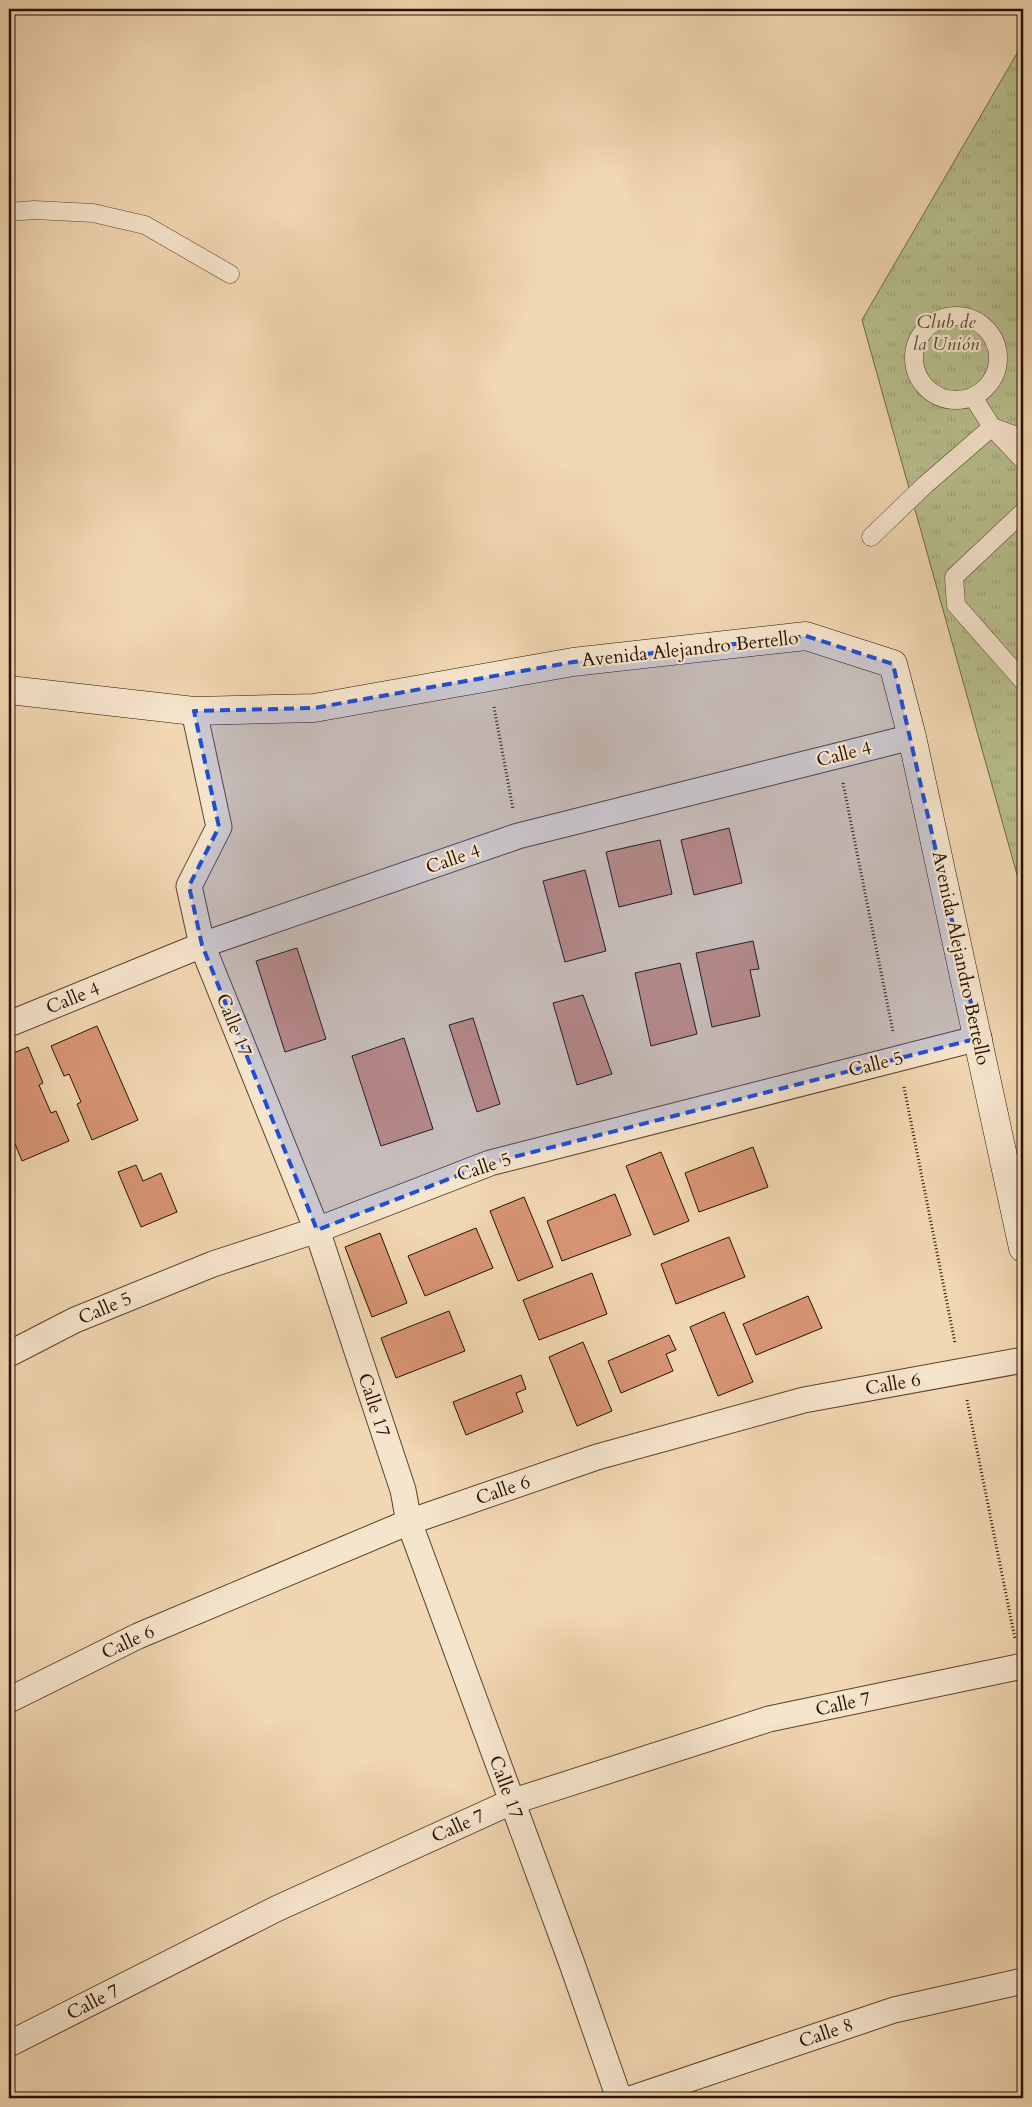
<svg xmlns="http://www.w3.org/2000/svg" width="1032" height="2107" font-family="Cardo,serif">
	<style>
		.park { fill: url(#park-tufts); stroke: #706847 }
		.building { fill: #d89575; stroke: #271000 }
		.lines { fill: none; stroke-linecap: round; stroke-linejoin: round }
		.service-casing { stroke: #5a422c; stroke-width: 19 }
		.pedestrian-casing { stroke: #5a422c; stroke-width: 27 }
		.secondary-casing { stroke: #271000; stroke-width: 29 }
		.path { stroke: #271000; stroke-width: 3; stroke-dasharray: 1 2.5; stroke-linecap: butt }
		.service { stroke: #f6e5cd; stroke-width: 18 }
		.pedestrian { stroke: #f6e5cd; stroke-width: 25 }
		.secondary { stroke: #f6e5cd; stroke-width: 28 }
		.marked { fill: #1d4ed8; fill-opacity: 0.2; stroke: #1d4ed8; stroke-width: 4; stroke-dasharray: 10 6; stroke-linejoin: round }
		.labels { text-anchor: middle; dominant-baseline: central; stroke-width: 4.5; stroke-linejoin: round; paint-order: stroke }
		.park-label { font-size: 19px; font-style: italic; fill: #5a4d32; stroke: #f6e5cd }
		.street-label { font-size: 19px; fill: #271000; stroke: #f6e5cd }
	</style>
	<defs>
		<pattern id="park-tufts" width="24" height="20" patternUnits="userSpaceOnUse" patternTransform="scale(1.25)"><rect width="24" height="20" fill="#b8bf8e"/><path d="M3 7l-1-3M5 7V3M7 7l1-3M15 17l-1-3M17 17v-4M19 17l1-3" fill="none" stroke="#9ea379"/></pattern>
	</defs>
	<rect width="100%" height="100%" fill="#f1d7b2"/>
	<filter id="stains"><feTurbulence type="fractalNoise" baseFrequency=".004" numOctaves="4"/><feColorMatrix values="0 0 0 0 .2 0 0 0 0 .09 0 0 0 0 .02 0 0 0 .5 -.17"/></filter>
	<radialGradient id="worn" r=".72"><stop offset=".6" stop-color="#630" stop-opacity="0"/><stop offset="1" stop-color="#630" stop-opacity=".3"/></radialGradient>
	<path class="park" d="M1023,43V896L862,320Z"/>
	<path class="building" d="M729,828L742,883L694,895L681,840Z
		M660,840L672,894L619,907L606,852Z
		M585,870L606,951L565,962L543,881Z
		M753,941L759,969L750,970L760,1016L712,1027L696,953Z
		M297,948L326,1039L285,1052L256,961Z
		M680,963L697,1034L651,1046L635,973Z
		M583,995L612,1074L577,1085L553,1003Z
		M473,1018L500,1104L477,1112L449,1025Z
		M97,1026L138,1120L92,1140L77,1104L81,1102L69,1074L64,1076L51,1046Z
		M404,1038L433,1129L381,1146L352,1056Z
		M28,1047L43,1083L39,1085L51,1113L56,1111L69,1141L22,1161L9,1129V1055Z
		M753,1147L768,1187L699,1212L685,1173Z
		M661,1152L689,1221L654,1235L626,1166Z
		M136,1165L143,1181L161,1173L177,1212L141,1227L118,1172Z
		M615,1194L631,1235L562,1261L547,1221Z
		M524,1197L553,1267L518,1281L490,1211Z
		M476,1228L493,1268L425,1296L408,1256Z
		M380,1233L407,1303L372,1317L345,1247Z
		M729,1237L745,1277L676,1304L661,1264Z
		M592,1273L607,1314L539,1340L523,1300Z
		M808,1296L822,1328L756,1355L743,1324Z
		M449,1311L465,1351L396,1378L381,1338Z
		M724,1312L753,1382L718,1396L690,1327Z
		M669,1335L676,1350L666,1354L673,1371L621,1393L608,1361Z
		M583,1342L612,1411L577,1426L549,1357Z
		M521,1375L526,1389L516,1393L523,1412L466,1435L453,1402Z"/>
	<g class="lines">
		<defs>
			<path id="service" d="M9,212L34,210L93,213L145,225L230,274
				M914 358a42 42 0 1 1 84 0a42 42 0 1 1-84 0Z
				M973,397L992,427L1023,460
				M1023,512L954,577L956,605L1023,681
				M871,537L925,485L992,427L1023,438"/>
			<path id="pedestrian" d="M194,711L219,827L189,886L202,945L317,1230L403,1490L409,1522L571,1961L619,2098
				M9,1024L202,945L518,836L912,737
				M9,1354L75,1320L213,1264L317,1230L490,1163L979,1038
				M9,1700L138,1636L409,1522L597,1457L804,1400L1023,1360
				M9,2044L276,1909L511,1802L769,1719L1023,1666
				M633,2098L894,2010L1023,1981"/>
			<path id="secondary" d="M9,690L194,711L314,708L573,662L806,636L893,664L912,737L1023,1248"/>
		</defs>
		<use href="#service" class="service-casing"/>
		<use href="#pedestrian" class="pedestrian-casing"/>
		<use href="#secondary" class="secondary-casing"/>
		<path class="path" d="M494,707L513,809
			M843,783L893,1032
			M904,1087L955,1343
			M967,1400L1015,1639"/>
		<use href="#service" class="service"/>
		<use href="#pedestrian" class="pedestrian"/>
		<use href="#secondary" class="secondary"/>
	</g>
	<path class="marked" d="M806,636L893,664L979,1038L490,1163L317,1230L202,945L189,886L219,827L194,711L314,708L573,662Z"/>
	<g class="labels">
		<g class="park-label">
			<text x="946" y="322">Club de<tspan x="946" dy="22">la Unión</tspan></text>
		</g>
		<g class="street-label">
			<text transform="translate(690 649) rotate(-6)">Avenida Alejandro Bertello</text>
			<text transform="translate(844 754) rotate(-14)">Calle 4</text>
			<text transform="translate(453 859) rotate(-19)">Calle 4</text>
			<text transform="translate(961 958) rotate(78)">Avenida Alejandro Bertello</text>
			<text transform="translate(73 998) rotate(-22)">Calle 4</text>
			<text transform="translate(234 1025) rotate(68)">Calle 17</text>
			<text transform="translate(876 1064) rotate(-14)">Calle 5</text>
			<text transform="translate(484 1167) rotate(-18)">Calle 5</text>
			<text transform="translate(105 1308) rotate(-23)">Calle 5</text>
			<text transform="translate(893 1384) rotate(-10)">Calle 6</text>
			<text transform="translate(374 1405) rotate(72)">Calle 17</text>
			<text transform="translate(503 1490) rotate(-19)">Calle 6</text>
			<text transform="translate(128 1642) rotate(-25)">Calle 6</text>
			<text transform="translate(843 1704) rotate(-12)">Calle 7</text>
			<text transform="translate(506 1787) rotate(70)">Calle 17</text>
			<text transform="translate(458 1826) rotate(-24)">Calle 7</text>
			<text transform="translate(93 2002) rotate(-27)">Calle 7</text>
			<text transform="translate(826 2033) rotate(-19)">Calle 8</text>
		</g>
	</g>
	<rect width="1032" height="2107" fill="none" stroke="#f1d7b2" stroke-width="30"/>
	<rect x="10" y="10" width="1012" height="2087" fill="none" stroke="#271000" stroke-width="2.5"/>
	<rect x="15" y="15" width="1002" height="2077" fill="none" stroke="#271000"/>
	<rect width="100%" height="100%" filter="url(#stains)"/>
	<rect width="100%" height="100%" fill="url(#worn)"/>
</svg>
